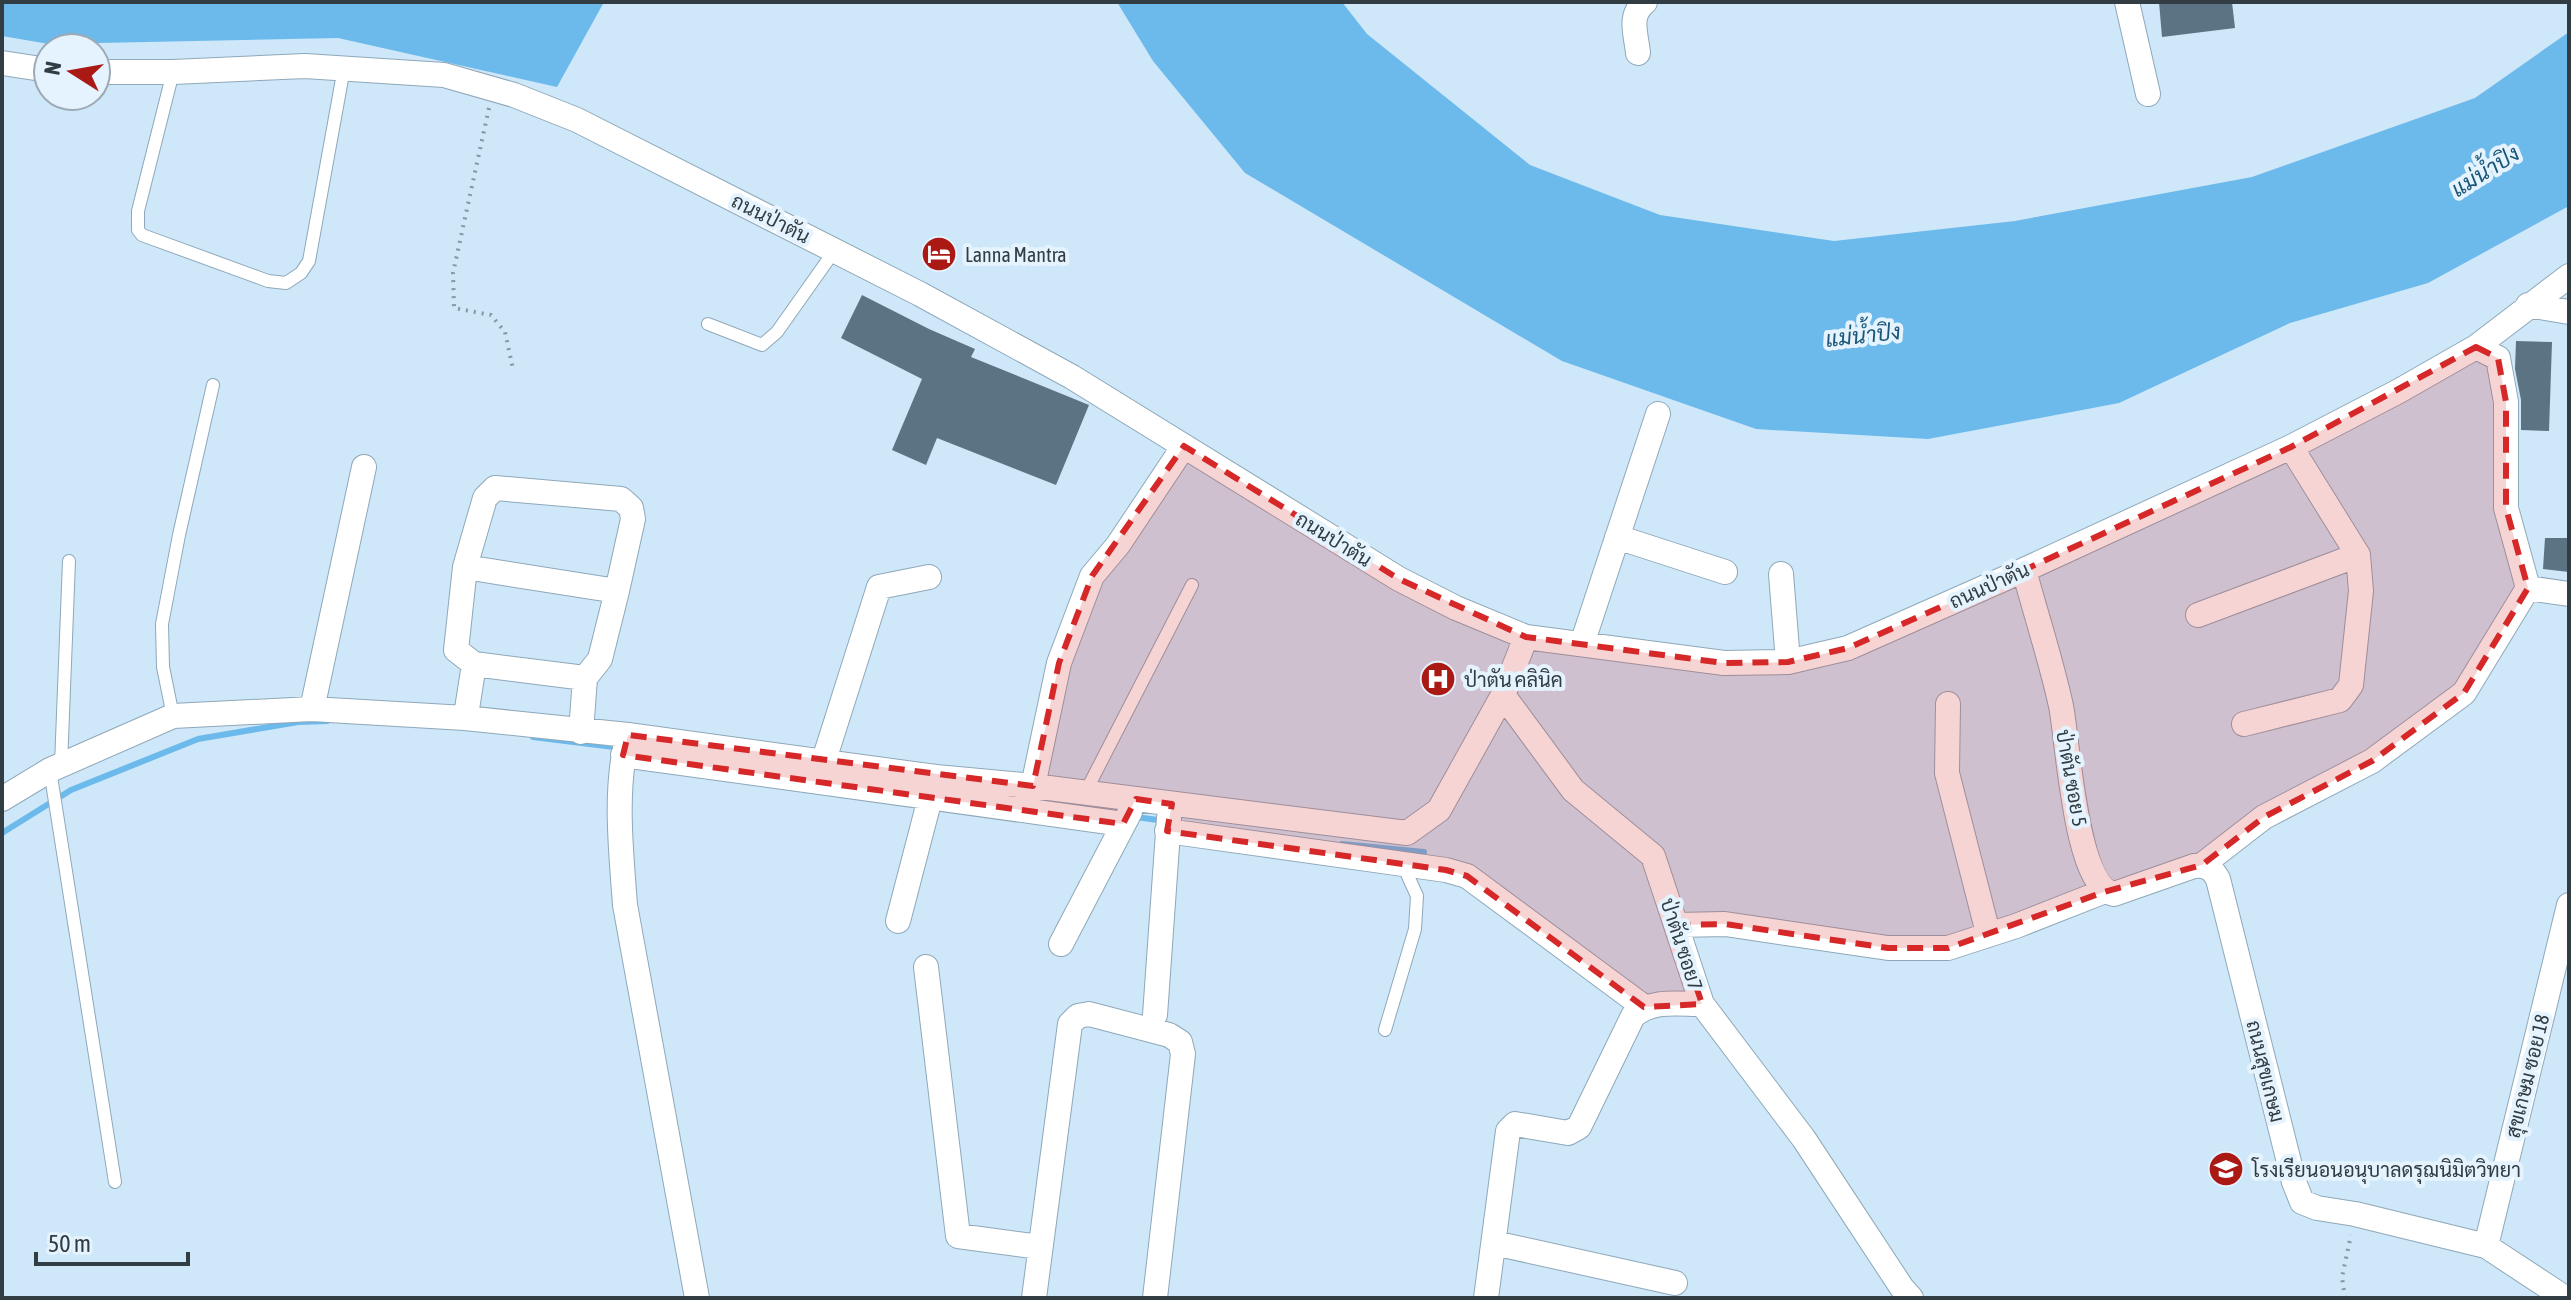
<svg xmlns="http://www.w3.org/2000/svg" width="2571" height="1300" font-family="'Asap Condensed',Sarabun,sans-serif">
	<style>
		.forest { fill: #6cbaeb }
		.water { fill: #6cb9eb }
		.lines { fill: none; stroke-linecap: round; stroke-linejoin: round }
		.stream { stroke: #6cb9eb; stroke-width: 6 }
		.building { fill: #5c7383 }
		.service-casing { stroke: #8fa8b9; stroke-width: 14 }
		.minor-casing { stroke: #8fa8b9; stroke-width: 26 }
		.path { stroke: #8597a3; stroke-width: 4; stroke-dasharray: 2 6; stroke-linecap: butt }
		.service { stroke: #fff; stroke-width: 12 }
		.minor { stroke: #fff; stroke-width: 24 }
		.marked { fill: #d62828; fill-opacity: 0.2; stroke: #d62828; stroke-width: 6; stroke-dasharray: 16 10; stroke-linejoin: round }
		.labels { text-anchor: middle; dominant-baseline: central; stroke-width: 8; stroke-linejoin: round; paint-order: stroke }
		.street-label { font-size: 20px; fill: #323c43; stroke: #e4f3fe }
		.poi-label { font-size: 20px; fill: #323c43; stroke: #e4f3fe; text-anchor: start }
		.water-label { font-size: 22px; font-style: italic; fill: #1b5677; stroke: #e4f3fe }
	</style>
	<rect width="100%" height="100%" fill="#cee7f9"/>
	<path class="forest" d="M2,2H604L557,87L338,38L49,44L2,36Z"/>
	<path class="water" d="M1117,2H1342L1367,34L1530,165L1660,215L1834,241L2015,221L2252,177L2475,98L2569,32V206L2428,283L2290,323L2119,403L1928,439L1756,429L1562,361L1245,173L1153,61Z"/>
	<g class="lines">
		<path class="stream" d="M533,737L622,748
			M1136,817L1165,821
			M2,833L71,790L198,739L298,722L327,721
			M1342,844L1424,852"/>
	</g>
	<path class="building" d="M2159,2H2232L2235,28L2162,37Z
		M862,295L929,329L975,349L971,357L1089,405L1056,485L937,438L926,465L892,450L922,379L841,338Z
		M2516,341L2552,342L2549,431L2521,430V400L2515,369Z
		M2545,538H2569V572L2543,569Z"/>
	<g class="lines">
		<defs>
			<path id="service" d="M173,72L138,211V230L142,235L268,281L286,283L301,273L309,261L344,68
				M708,324L762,345L777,332L835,250
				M173,716L163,667L162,624L179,535L213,385
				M61,765L69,561
				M50,770L115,1182
				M1085,793L1192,585
				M1385,1030L1415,929L1417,896L1403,865"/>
			<path id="minor" d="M2127,2L2148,94
				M1638,53C1636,33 1628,16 1645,2
				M2,63L48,70
				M96,72H173L305,66L444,75L514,95L577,120L920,294L1072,377L1399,579L1456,608L1526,637L1724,663L1788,662L1848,648L2024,570L2291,447L2399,391L2476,347L2569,276
				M2528,305L2569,312
				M2476,347L2498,358L2506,402V508L2528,588L2569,594
				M1617,537L1725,572
				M465,567L485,498L495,488L621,499L631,508L633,519L617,591
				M2024,570C2036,615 2051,660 2061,706C2068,740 2075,887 2114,894L2194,866C2206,865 2212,868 2218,879L2294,1182L2302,1202L2317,1208L2355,1214L2486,1246L2565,1298
				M1781,574L1788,662
				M2198,615L2358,555L2291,447
				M1526,637L1503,695L1573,790L1653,856L1702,1004L1804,1139L1902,1288L1911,1298
				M1582,644L1658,414
				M474,664L585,678
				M1948,704L1947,773L1988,933
				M312,709L364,467
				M467,709L474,664L456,650L465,567L617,591L600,659L585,678L581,732
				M2244,724L2340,700L2351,685L2361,591L2358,555
				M628,735C614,789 621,850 625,905L697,1298
				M623,755L1123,824
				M822,773L824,760L879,587L929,577
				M2,799L50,770L173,716L312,709L465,718L628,735L936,777L1033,786L1407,833L1439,810L1503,695
				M1026,800L1033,786L1059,663L1092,576L1118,545L1184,446
				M1167,831L1446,870L1467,876L1644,1007
				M2202,865L2264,817L2372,761L2464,693L2528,588
				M898,921L934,783
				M1676,925L1725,924L1888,948H1948L2016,926L2105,891
				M1061,944L1130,812
				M926,967L958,1236L1040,1247
				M1155,1015L1169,818
				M1494,1243L1675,1283
				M2486,1246L2569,905
				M1034,1298L1070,1024L1078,1016L1089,1014L1169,1035L1180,1042L1183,1054L1155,1298
				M1486,1298L1508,1131L1515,1124L1568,1133L1579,1127L1633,1016C1653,999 1677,1004 1702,1004"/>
		</defs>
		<use href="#service" class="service-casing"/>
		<use href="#minor" class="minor-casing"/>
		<path class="path" d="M489,108L453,273L454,308L491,315L505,332L513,369
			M2345,1298L2342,1277L2351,1235"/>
		<use href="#service" class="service"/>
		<use href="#minor" class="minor"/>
	</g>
	<path class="marked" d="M2476,347L2498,358L2506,402V508L2528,588L2464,693L2372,761L2264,817L2202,865L2104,892L1948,948H1888L1725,924L1676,925L1702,1004L1644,1007L1467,876L1446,870L1167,831L1172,804L1136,799L1123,824L623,755L628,735L1033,786L1059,663L1092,576L1184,446L1399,579L1526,637L1724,663L1788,662L1848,648L2024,570L2291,447Z"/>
	<defs>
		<symbol id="hotel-disc" viewBox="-11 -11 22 22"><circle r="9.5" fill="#ab1915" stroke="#e4f3fe"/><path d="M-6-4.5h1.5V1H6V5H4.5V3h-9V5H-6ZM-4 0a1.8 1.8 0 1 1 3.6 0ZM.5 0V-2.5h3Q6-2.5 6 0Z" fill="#fff"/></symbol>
		<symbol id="hospital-disc" viewBox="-11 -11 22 22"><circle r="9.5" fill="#ab1915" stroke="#e4f3fe"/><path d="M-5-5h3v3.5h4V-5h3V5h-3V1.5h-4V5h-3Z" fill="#fff"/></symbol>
		<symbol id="school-disc" viewBox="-11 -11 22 22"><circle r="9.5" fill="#ab1915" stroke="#e4f3fe"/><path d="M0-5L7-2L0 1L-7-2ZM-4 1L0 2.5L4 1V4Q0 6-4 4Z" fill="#fff"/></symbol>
	</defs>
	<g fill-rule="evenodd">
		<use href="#hotel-disc" x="919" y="234" width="40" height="40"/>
		<use href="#hospital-disc" x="1418" y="659" width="40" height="40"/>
		<use href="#school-disc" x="2206" y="1149" width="40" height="40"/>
	</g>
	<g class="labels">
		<g class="street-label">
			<text transform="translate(771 218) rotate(27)">ถนนป่าตัน</text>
			<text transform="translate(1334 539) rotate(32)">ถนนป่าตัน</text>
			<text transform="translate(1989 585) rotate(-24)">ถนนป่าตัน</text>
			<text transform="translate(2072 778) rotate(80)">ป่าตัน ซอย 5</text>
			<text transform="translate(1682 944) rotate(72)">ป่าตัน ซอย7</text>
			<text transform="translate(2266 1071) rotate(76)">ถนนสุขเกษม</text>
			<text transform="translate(2527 1076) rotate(-76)">สุขเกษม ซอย 18</text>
		</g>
		<g class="poi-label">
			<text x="965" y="254">Lanna Mantra</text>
			<text x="1464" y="679">ป่าตัน คลินิค</text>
			<text x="2252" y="1169">โรงเรียนอนอนุบาลดรุฌนิมิตวิทยา</text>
		</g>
		<g class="water-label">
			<text transform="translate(2485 171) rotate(-32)">แม่น้ำปิง</text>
			<text transform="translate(1863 335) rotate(-6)">แม่น้ำปิง</text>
		</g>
	</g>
	<rect width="2571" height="1300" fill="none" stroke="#323c43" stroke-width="8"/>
	<g transform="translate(72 72) rotate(281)"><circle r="38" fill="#e4f3fe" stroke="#9daab3" stroke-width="2"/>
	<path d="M0-6L14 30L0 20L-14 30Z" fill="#ab1915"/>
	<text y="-12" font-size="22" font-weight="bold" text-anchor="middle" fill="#323c43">N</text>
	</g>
	<path d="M36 1252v12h152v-12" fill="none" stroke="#323c43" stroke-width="4"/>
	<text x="48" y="1252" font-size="24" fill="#323c43" stroke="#e4f3fe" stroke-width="6" paint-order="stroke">50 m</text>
</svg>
